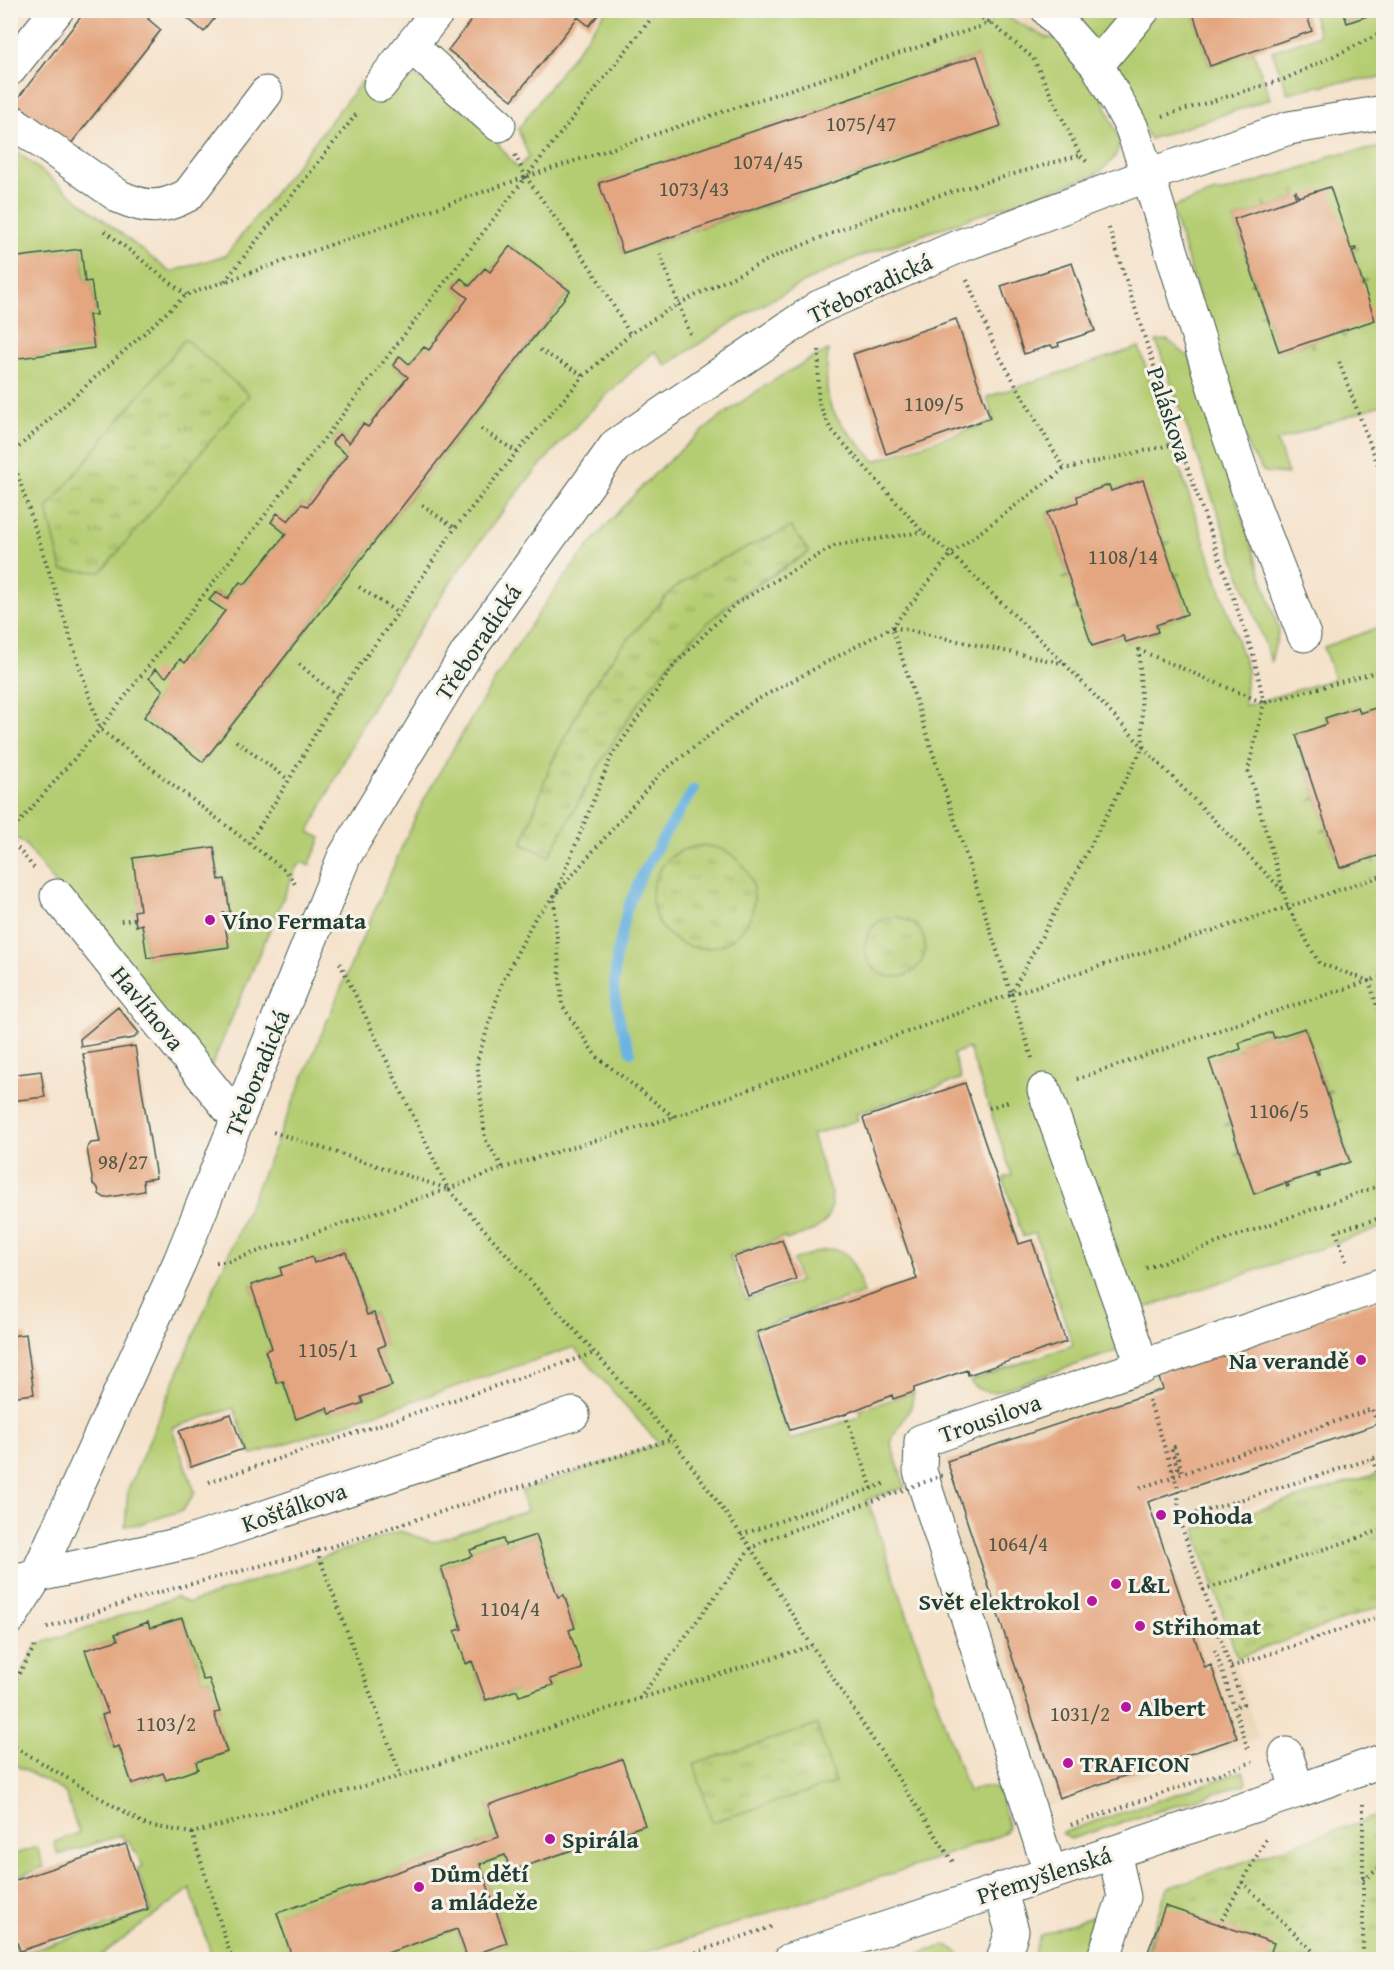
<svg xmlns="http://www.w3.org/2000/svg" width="1394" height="1970" font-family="'Gentium Book Plus',serif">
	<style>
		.built { fill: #ecd7ba }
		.green { fill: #b5cd72; stroke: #6a8553; stroke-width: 1.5; fill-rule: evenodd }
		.park { fill: url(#park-tufts); stroke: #6a8553; stroke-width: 1.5 }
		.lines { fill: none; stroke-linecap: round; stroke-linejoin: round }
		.stream { stroke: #6ab3e2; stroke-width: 10 }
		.building { fill: #e4a680 }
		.minor-casing { stroke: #3f564b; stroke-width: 35 }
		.path { stroke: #3f564b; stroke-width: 4; stroke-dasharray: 1.5 4.5; stroke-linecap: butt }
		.minor { stroke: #fff; stroke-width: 33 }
		.path-bridge { stroke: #3f564b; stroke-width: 4; stroke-dasharray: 1.5 4.5; stroke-linecap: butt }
		.poi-dot { fill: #b5179e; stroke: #f7f3e8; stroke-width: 2 }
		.labels { text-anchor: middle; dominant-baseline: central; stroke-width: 6; stroke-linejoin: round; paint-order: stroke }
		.number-label { font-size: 21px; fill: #505747 }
		.street-label { font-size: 24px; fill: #1f3d34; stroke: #f7f3e8 }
		.poi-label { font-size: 24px; font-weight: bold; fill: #1f3d34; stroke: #f7f3e8; text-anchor: start }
	</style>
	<defs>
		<pattern id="park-tufts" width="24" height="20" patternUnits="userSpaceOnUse" patternTransform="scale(1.5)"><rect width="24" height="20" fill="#b5cd72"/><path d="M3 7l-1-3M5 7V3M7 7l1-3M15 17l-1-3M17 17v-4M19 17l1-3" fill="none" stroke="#93a85e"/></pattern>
	</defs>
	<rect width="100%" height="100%" fill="#f7f3e8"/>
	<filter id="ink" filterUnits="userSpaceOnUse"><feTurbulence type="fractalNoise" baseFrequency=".0167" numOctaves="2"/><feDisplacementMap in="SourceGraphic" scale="12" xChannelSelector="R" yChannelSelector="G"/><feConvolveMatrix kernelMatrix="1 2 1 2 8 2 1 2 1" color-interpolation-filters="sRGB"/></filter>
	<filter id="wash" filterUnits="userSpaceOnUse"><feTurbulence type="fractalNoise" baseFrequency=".008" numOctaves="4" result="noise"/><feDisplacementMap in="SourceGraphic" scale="24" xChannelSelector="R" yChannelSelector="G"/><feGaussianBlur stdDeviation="1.35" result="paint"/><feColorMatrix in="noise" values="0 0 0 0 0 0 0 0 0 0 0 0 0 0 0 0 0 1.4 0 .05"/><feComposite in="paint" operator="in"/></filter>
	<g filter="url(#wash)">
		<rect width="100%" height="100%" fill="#f5e2cb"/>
		<path class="built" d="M995,11H1083L1064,38H1047Z
			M1383,1274V1464L1191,1525L1259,1739L1034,1811L903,1433Z"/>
		<path class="green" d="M606,11H995L1047,38H1064L1083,11H1192L1210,66L1253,51L1270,99L1150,139L1129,101L1126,79L1101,55L1097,84L1119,140C1120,157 1107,166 1095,175L858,257C790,286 727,324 666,366L655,351C560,432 484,527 418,632C400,660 382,689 366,718C346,756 328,794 309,832L321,838L309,866L302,862L296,868L211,1067L193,1063L25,844L11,834L10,346L13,359L93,348L89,315L96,314L91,281L85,282L81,249L11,258V147L170,272L226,255L362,81L387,99C397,87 406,71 424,80L486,128L517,168L529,157L518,129ZM977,56L1001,126L718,222L623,253L600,183ZM511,246L570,292L203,762L144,717L163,690L180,659L185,663L225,611L209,600L216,592L227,599L240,582L245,584L286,534L271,522L288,521L302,504L308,506L347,455L332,442L339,434L349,443L363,424L368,427L408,377L393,365L399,357L409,364L424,347L429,350L468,298L454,287L461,278L470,286L485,268L490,272ZM214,847L219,880H225L230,912L223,913L228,947L147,958L142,924L136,925L134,911L140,910L134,858Z
			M1312,11H1343L1347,23L1383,11V78C1351,79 1320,85 1288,93L1272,51L1319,35Z
			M1383,147V404L1277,441L1288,474L1264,472L1249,450L1171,208L1215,192H1224L1321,162L1329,156ZM1296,191L1298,197L1351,249L1357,248V249L1352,251L1361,280L1368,279L1362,282L1343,331L1345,337H1343L1341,331L1312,341L1314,347H1312L1310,342L1279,352L1266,314L1259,315L1265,312L1255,284H1249L1255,282L1234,219L1266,208L1264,202L1267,208L1296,198L1294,192Z
			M1168,340L1191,359L1279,630L1271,661L1156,341Z
			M1139,347L1247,669L1244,706L1334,679L1324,647L1383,626V705L1360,713L1358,707L1325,718L1327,724L1296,735L1316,797L1310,801L1317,799L1327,828L1321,832L1327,830L1340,868L1372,858L1374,864L1373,857L1383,854V1227L1130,1313L1140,1343L995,1392C984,1392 976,1390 970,1381L1073,1345L1035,1233L1023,1237L1003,1178L1012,1175L969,1048L953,1054L961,1079L856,1114L858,1120L812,1135L831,1194L832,1206L826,1220L820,1226L814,1230L786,1240L784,1237L730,1256L746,1300L799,1282L793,1260C842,1243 847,1241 864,1293L753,1330L790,1440L861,1416L860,1410L914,1392L911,1407L893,1437L891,1444L905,1487L866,1500L869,1504L968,1792C978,1787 992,1783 1000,1793L1008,1825L1007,1830L1001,1835L921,1864L625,1959H367L457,1929L467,1957L507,1943L480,1864L505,1855L511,1871L645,1825L488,1805L499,1837L278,1913L293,1959H213L190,1889L96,1959H11L10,1933L18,1954H21L151,1911L137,1869L143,1866L128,1840L124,1841L122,1835L58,1855L54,1842L79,1833L65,1792L17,1766L11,1769V1694L36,1645L175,1597L189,1603L400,1531L433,1542L527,1511L521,1491L659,1444L574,1347L251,1455L234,1408L172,1428L195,1492L183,1510L140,1524L125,1526L128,1490C183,1362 238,1234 292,1105C321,1035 350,965 381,896C395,863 409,828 426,796C438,774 451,753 464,731C556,573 660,434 828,350C827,367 825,384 829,401C834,421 861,445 875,461L994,421L987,397ZM1142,481L1164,543L1171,542L1164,545L1174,575L1181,573L1175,576L1187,614L1156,625L1158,632L1126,642L1123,636L1092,646L1079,608L1072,610L1079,606L1069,577L1063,579L1062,578L1068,576L1047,513L1078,502L1077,496L1109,485L1111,491ZM809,552C785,570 756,583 732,602C646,670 601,761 549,856L522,844L551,764L587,695L616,653L672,590ZM1305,1028L1326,1091L1333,1090L1327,1093L1336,1121H1343L1337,1123L1350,1162L1319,1172V1179L1317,1173L1287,1183L1288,1189L1285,1183L1254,1193L1241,1155H1234L1240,1153L1231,1124L1225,1126L1224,1125L1230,1123L1210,1060L1241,1049L1240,1043L1271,1032L1274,1038ZM346,1252L367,1315L374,1313L385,1345L378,1348L392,1385L361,1397L362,1403L330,1414L327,1408L296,1418L283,1381L276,1382L266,1351L272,1348L251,1285L282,1275L312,1258L314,1263ZM536,1535L558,1597L564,1596L575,1627L569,1630L550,1679L552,1685L517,1690L486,1700L472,1661L466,1664L456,1631L462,1629L441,1567L472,1556L471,1550L502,1539L505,1545ZM182,1618L203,1680L209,1679L220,1711L214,1713L227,1752L196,1762L166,1780L163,1773L132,1784L119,1746L112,1747L102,1716L108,1713L86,1650L118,1640L116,1634L148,1622L150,1628Z
			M1243,1771L1246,1781L1244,1784L1070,1839L1062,1833Z
			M37,1847L44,1867L11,1879V1852L15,1854Z
			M1094,1916L1080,1959H1032L1040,1935Z
			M944,1946L952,1948L965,1959H900Z"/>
		<path class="park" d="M185,339L249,395L101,572L62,570L47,509Z
			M791,527L809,552C784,568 755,583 732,602C646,671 601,761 549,856L522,844L551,764L587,695L616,653L672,590L711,564Z
			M652 897a51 51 0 1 1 102 0a51 51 0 1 1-102 0Z
			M865 947a30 30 0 1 1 60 0a30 30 0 1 1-60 0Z
			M1383,1472V1605L1237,1658L1195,1529Z
			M817,1725L835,1783L712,1822L694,1764Z
			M1383,1814V1959H1268L1157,1924L1146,1956L1154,1959L1142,1960L1167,1888Z"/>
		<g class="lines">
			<path class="stream" d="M631,1052L621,1026L614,990L616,957L627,909L642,874L662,839L694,789"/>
		</g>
		<g id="blocks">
			<path class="building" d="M86,10H155L148,19L161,30L70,145L15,102Z
				M178,10H221L204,32Z
				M479,10H602L589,26L578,17L512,100L448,50Z
				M1192,10H1305L1312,31L1210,66Z
				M1343,10H1382V11L1347,23Z
				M977,56L1001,126L623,253L599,183Z
				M1330,187L1351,249L1356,248V250L1352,251L1375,320L1279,352L1234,219L1296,198L1294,192L1296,191L1298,197Z
				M510,246L570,291L203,762L144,717L163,690L149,678L155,669L166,677L180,659L185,663L225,611L209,600L216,592L227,599L240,582L245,584L286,534L271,522L277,513L288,521L302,504L308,506L347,455L332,443L339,434L349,443L363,424L368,427L408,377L393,365L400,356L409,364L424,347L429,350L468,298L454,287L461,278L470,286L485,268L490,272Z
				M81,249L85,282L91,281L96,315H89L94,348L12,359L10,346V258Z
				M1072,263L1095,331L1058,343L1059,346L1053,348L1051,345L1024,354L1001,286Z
				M956,319L990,418L886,454L853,354Z
				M1143,480L1187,614L1156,625L1158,632L1126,642L1123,636L1092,646L1047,513L1078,502L1077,496L1109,485L1111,491Z
				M1384,705V854L1340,868L1296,735L1327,724L1325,718L1358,707L1360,713Z
				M214,847L219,880L225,879L230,913H223L229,947L147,958L142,924L136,926L134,911L140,910L133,858Z
				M118,1007L139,1033L134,1038L81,1047L80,1039Z
				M1305,1028L1350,1162L1319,1172L1320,1177H1318L1317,1173L1287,1183L1289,1186L1287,1187L1285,1183L1254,1194L1209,1060L1241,1049L1239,1043L1272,1032L1274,1038Z
				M135,1046L156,1178L143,1180L144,1191L105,1198L99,1194L98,1188L93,1184L87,1148L91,1143L100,1142L83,1054Z
				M41,1071L45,1097L10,1101V1075Z
				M965,1083L1019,1244L1032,1240L1066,1342L968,1375L967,1370L914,1388V1392L893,1399L892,1395L845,1414L790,1430L757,1332L917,1279L863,1118Z
				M782,1240L796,1279L748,1296L734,1257Z
				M346,1252L367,1315L374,1313L385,1345L378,1348L392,1386L361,1397L363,1403L330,1414L327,1408L296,1419L283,1381L277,1383L265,1351L272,1348L251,1285L282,1275L280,1268L312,1257L314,1263Z
				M1384,1298V1422L1148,1502L1205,1668L1211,1665L1237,1738L1059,1798L947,1461L1163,1389L1157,1373Z
				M26,1334L34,1394L10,1397V1336Z
				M231,1414L243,1449L191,1467L179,1431Z
				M536,1535L558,1597L564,1595L575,1628L569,1630L582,1669L550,1679L553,1685L519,1696L517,1690L486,1700L472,1661L466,1664L455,1631L462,1629L441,1567L472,1556L470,1550L503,1539L505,1545Z
				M182,1618L203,1680L209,1679L220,1712L214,1713L227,1752L196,1762L198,1769L166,1780L163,1773L132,1784L119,1746L113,1748L102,1715L108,1713L85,1650L118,1640L115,1634L148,1622L150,1628Z
				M622,1759L645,1825L511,1871L505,1855L480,1864L507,1943L467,1957L457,1929L367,1960H293L277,1913L499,1837L488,1805Z
				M126,1844L148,1909L20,1951L10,1922V1882Z
				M1165,1906L1274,1943L1268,1960H1154L1146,1957Z"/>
		</g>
	</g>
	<g filter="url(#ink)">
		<use href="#blocks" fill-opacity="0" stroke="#3f564b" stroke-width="1.5"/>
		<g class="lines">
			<defs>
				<path id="minor" d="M1048,10L1097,65
					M1143,10L1097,65L1131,126L1148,175L1227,430L1249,493L1304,635
					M411,46L499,125
					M10,69L57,10
					M380,85L439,10
					M10,120L120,197C147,209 162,209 188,195L266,93
					M57,896L238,1120
					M1044,1090L1143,1367
					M21,1579L190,1542L573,1414
					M10,1618L36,1577L180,1261L344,857L467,653L616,445L819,307L955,248L1148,175L1289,128L1384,112
					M1286,1754L1298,1791
					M1050,1872L920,1471L921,1441L1384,1284
					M1000,1889L1012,1931L1003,1960
					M790,1960L1298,1791L1384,1760
					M1103,1960L1124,1897L1114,1852"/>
			</defs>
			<use href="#minor" class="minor-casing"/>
			<path class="path" d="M966,10L991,23L1033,58L1080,155L1087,162
				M1163,116L1285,79L1384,32
				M515,155L526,177L593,271L630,334
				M1109,228L1179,443L1254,657L1264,703L1248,770L1288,907L1319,963L1369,981L1384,1028
				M105,231L186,295
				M660,254L690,334
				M967,280L996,350L1064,469
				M225,281L358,112
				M540,350L584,376
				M819,350L818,401L830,428L923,532L951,554L1065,664L1143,747L1282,890
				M1339,362L1380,470
				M481,429L517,452
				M10,451L100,729L287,872L295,884
				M10,455L186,295L526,177L991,23
				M422,505L455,528
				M359,587L398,613
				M893,627L1065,664
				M299,664L337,696
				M236,741L289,780
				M10,833L100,729L526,177L658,10
				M10,839L35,869
				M249,843L289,780L337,696L398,613L455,528L517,452L584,376L630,334L678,304L778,255L892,209L1080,155
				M121,921L135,919
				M340,963L448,1189L672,1439L751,1548L812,1646L955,1865
				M1012,994L1288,907L1384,875
				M1032,1058L1011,994L1143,747L1139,650L1264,703L1384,670
				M1077,1079L1240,1023L1384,976
				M989,1108L1010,1101
				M674,1117L596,1056L562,1005L554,898L611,757L674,665L735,604L836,545L923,532
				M503,1168L674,1117L1011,994L892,627
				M448,1189L503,1168L485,1139L477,1061L502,983L535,918L661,773L751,703L892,627L951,554L1064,469L1179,443
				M1346,1261L1336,1231L1384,1217
				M216,1262H226L448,1189L270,1131
				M1146,1268L1384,1184
				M1149,1400L1178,1488L1179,1519L1243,1704L1233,1707
				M845,1414L872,1488
				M1373,1459L1384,1489
				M1172,1469L1178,1468L1171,1448L1174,1447L1183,1474
				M209,1482L594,1353
				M1140,1488L1372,1409L1379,1428L1384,1427
				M1179,1519L1384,1455
				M741,1535L887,1483
				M317,1551L401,1776
				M1203,1590L1384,1529
				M47,1628L145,1596L317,1551L672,1439
				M1215,1650L1249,1752
				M1231,1667L1384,1615
				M10,1689L36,1644
				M639,1699L751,1548L766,1540
				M10,1744L146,1825L192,1833L401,1776L638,1699L812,1646
				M1363,1804V1960
				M1071,1825L1253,1762
				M192,1833L232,1960
				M1363,1880L1384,1865
				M1242,1882L1322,1960
				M1219,1925L1266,1839
				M673,1960L774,1926"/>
			<use href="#minor" class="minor"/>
			<path class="path-bridge" d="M766,1540L944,1475"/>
		</g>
	</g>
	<g class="poi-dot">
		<circle cx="210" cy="920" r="6"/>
		<circle cx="1361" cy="1360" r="6"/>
		<circle cx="1161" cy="1515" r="6"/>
		<circle cx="1116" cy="1584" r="6"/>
		<circle cx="1092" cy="1601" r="6"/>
		<circle cx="1140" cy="1626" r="6"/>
		<circle cx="1126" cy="1707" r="6"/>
		<circle cx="1068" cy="1763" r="6"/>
		<circle cx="550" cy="1839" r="6"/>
		<circle cx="419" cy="1887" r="6"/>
	</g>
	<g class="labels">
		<g class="number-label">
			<text x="861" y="123">1075/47</text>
			<text x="768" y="161">1074/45</text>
			<text x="694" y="188">1073/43</text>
			<text x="934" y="403">1109/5</text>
			<text x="1123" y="556">1108/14</text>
			<text x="1279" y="1110">1106/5</text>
			<text x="123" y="1161">98/27</text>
			<text x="328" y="1349">1105/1</text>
			<text x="1018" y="1543">1064/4</text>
			<text x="510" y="1608">1104/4</text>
			<text x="1080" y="1713">1031/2</text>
			<text x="166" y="1723">1103/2</text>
		</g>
		<g class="street-label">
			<text transform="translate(870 288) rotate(-25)">Třeboradická</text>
			<text transform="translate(1170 414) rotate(72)">Paláskova</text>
			<text transform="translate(478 642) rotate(-56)">Třeboradická</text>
			<text transform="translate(148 1008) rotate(51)">Havlínova</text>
			<text transform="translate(257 1073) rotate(-68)">Třeboradická</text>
			<text transform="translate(990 1418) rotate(-19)">Trousilova</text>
			<text transform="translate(294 1507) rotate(-19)">Košťálkova</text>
			<text transform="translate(1044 1875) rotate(-18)">Přemyšlenská</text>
		</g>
		<g class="poi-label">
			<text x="222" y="920">Víno Fermata</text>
			<text x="1349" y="1360" text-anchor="end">Na verandě</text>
			<text x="1173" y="1515">Pohoda</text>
			<text x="1128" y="1584">L&amp;L</text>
			<text x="1080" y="1601" text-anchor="end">Svět elektrokol</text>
			<text x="1152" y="1626">Střihomat</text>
			<text x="1138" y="1707">Albert</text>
			<text x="1080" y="1763">TRAFICON</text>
			<text x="562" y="1839">Spirála</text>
			<text x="431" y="1873">Dům dětí<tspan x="431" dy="28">a mládeže</tspan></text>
		</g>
	</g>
	<rect width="1394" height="1970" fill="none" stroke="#f7f3e8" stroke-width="36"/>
</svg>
